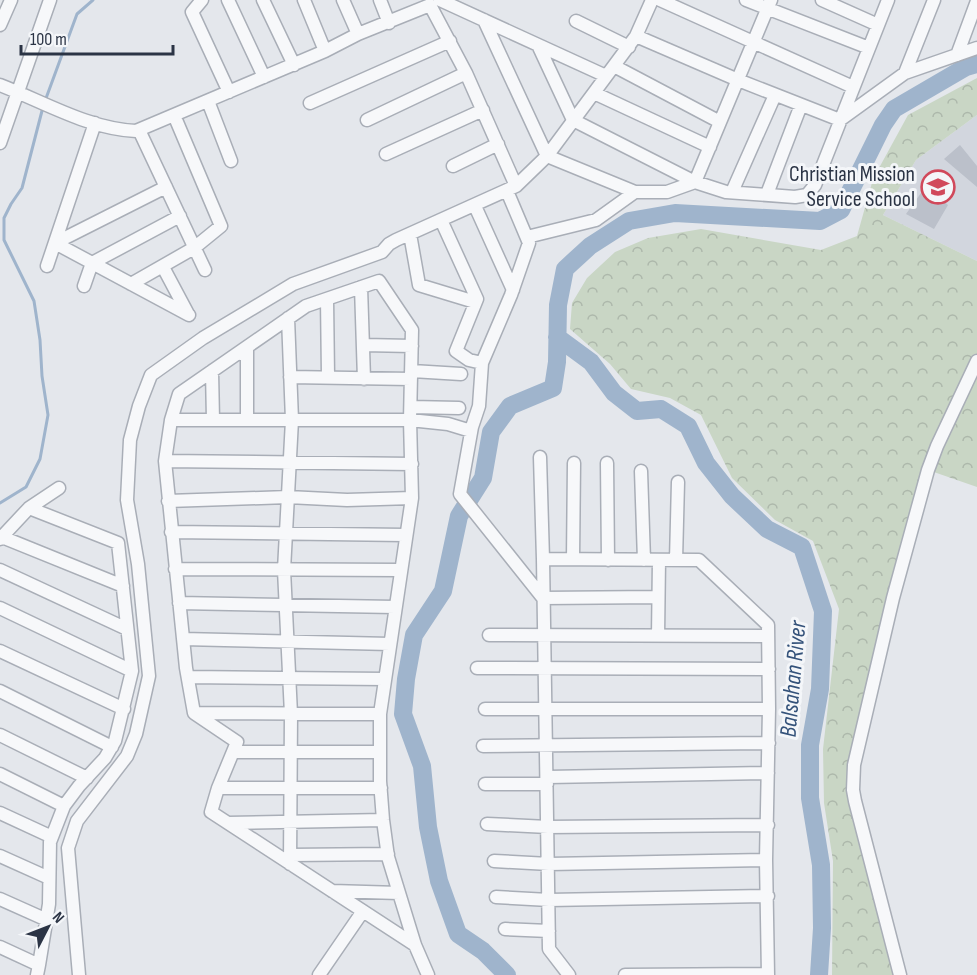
<svg xmlns="http://www.w3.org/2000/svg" width="977" height="975" font-family="'Sofia Sans Condensed',sans-serif">
	<style>
		.built { fill: #d2d6de }
		.forest { fill: url(#forest-crowns) }
		.lines { fill: none; stroke-linecap: round; stroke-linejoin: round }
		.stream { stroke: #9fb4cc; stroke-width: 3 }
		.river { stroke: #9fb4cc; stroke-width: 18 }
		.building { fill: #bbc0ca }
		.minor-casing { stroke: #a9aeb7; stroke-width: 15 }
		.minor { stroke: #f7f8fa; stroke-width: 12 }
		.labels { text-anchor: middle; dominant-baseline: central; stroke-width: 6; stroke-linejoin: round; paint-order: stroke }
		.poi-label { font-size: 22px; fill: #2b3445; stroke: #f4f6f9; text-anchor: end }
		.water-label { font-size: 24px; font-style: italic; fill: #34527a; stroke: #f4f6f9 }
	</style>
	<defs>
		<pattern id="forest-crowns" width="20" height="18" patternUnits="userSpaceOnUse" patternTransform="scale(1.5)"><rect width="20" height="18" fill="#c9d6c5"/><path d="M2 6a3 3 0 1 1 6 0M12 15a3 3 0 1 1 6 0" fill="none" stroke="#adb8ab"/></pattern>
	</defs>
	<rect width="100%" height="100%" fill="#e4e7ec"/>
	<path class="built" d="M977,115V261L883,215L916,160Z"/>
	<path class="forest" d="M977,78V115L916,160L883,215L977,261V487L928,470L853,775L901,975H832L833,861L824,803L823,749L839,609L813,541L775,520L732,478L701,415L670,398L631,389L610,364L570,329L572,303L587,278L615,252L648,238L701,229L821,250L857,236L873,179L908,115Z"/>
	<g class="lines">
		<path class="stream" d="M45,101L77,14L93,0
			M0,503L26,487L40,459L48,415L42,376L40,340L34,301L4,240V218L11,204L22,188L43,107"/>
		<path class="river" d="M557,337L591,362L614,393L637,411L661,409L688,426L706,463L732,496L767,529L802,547L823,611L820,689L810,745V798L821,865L822,928L819,975
			M507,975L483,951L458,934L439,881L428,827L422,766L403,714L406,679L414,635L443,591L459,516L483,478L491,432L510,406L553,388L557,362L558,305L565,269L590,246L629,221L675,213L820,221L841,210L883,125L894,109L966,67L977,64"/>
	</g>
	<path class="building" d="M960,145L977,166V187L944,159Z
		M926,186L948,205L934,229L906,214Z"/>
	<g class="lines">
		<defs>
			<path id="minor" d="M202,0L192,12L229,92
				M228,0L264,77
				M263,0L294,65
				M304,0L325,51
				M343,0L358,34
				M380,0L389,23
				M440,0L606,76
				M660,0L853,87
				M746,0L869,48
				M822,0L878,25
				M484,20L547,156L635,192H667L695,182L726,192L795,197L807,195L815,185L888,0
				M576,21L629,47
				M0,25L11,0
				M636,36L738,80L840,120L905,73L977,48
				M538,45L573,120L695,182L771,0
				M957,55L977,1
				M614,66L720,122
				M905,73L934,0
				M0,85C44,102 89,129 136,131L325,51L358,34L430,5L466,73L516,186
				M594,93L710,147
				M208,101L231,161
				M310,103L450,41
				M367,120L466,73
				M139,130L205,270
				M0,143L50,0
				M386,154L483,110
				M453,166L498,144
				M507,191L529,243L511,295L482,363L479,406L472,427L460,494L543,598
				M732,192L775,95
				M767,194L801,105
				M475,206L513,290
				M441,220L477,299L456,351L469,360L482,363
				M410,234L419,285L475,302
				M527,237L596,220L635,192
				M55,243L189,315
				M55,243L166,187
				M47,266L95,123
				M163,267L188,314
				M131,284L194,248L221,226L174,115
				M84,286L92,263L180,216
				M361,287L364,379
				M327,299L328,376
				M288,318L292,420L284,570L291,714L290,864
				M364,345L412,346
				M241,354L247,350V420
				M412,371L461,374
				M290,377L411,379
				M411,407L459,408
				M171,420H410L448,424L471,431
				M213,420L212,371L218,367
				M540,457L543,559
				M165,461L412,464
				M607,463L608,560
				M641,471L644,560
				M168,501L288,497L347,500L412,498
				M29,508L118,543L132,671L115,741L105,758L79,786L64,806L50,842L49,904L39,965
				M171,532L405,535
				M2,537L123,586
				M0,539L29,508L59,488
				M573,559L574,463
				M676,560L678,482
				M175,569L400,570
				M0,570L127,629
				M543,598L658,597
				M179,603L395,607
				M0,608L132,671
				M489,635L768,636
				M658,636L659,560
				M183,639L390,644
				M0,651L124,709
				M477,668L769,669
				M188,677L385,679
				M0,691L112,747
				M485,709H769
				M195,713L380,714
				M0,735L87,778
				M483,746L769,743
				M233,752H380
				M0,774L64,806
				M548,777L768,773
				M485,784H547
				M218,788H381
				M0,813L52,837
				M228,823L383,820
				M487,824L548,827L768,825
				M290,855L388,854
				M0,856L49,878
				M494,861L549,864L766,860
				M332,891L399,893
				M496,897L549,900L768,896
				M0,899L47,920
				M505,929L549,931
				M415,945L211,812L218,788L237,742L194,713L186,668L165,461L171,420L179,394L306,306L379,281L412,330L410,420L412,498L380,714V781L383,820L388,857L415,945L428,975
				M0,947L39,965L37,975
				M79,975L68,848L77,821L127,756L136,734L149,676L138,564L127,500L130,440L139,406L151,375L203,338L293,284L382,252L389,244L396,240L516,186L547,156L636,36L652,0
				M319,975L363,911
				M569,975L549,949L543,559L699,560L768,625L769,709L766,860L768,975
				M625,975L768,974
				M900,975L855,801L853,790L854,765L893,598L928,470L937,446L977,361"/>
		</defs>
		<use href="#minor" class="minor-casing"/>
		<use href="#minor" class="minor"/>
	</g>
	<defs>
		<symbol id="school-ring" viewBox="-11 -11 22 22"><circle r="9.5" fill="#f4f6f9" stroke="#d1495b" stroke-width="1.5"/><path d="M0-5L7-2L0 1L-7-2ZM-4 1L0 2.5L4 1V4Q0 6-4 4Z" fill="#d1495b"/></symbol>
	</defs>
	<g fill-rule="evenodd">
		<use href="#school-ring" x="919" y="168" width="38" height="38"/>
	</g>
	<g class="labels">
		<g class="poi-label">
			<text x="915" y="174">Christian Mission<tspan x="915" dy="25">Service School</tspan></text>
		</g>
		<g class="water-label">
			<text transform="translate(793 679) rotate(-85)">Balsahan River</text>
		</g>
	</g>
	<g transform="translate(48 927) rotate(48)" stroke="#f4f6f9" stroke-width="4.5" paint-order="stroke">
	<path d="M0-4.5L10 22L0 15L-10 22Z" fill="#2b3445"/>
	<text y="-9" font-size="16" font-weight="bold" text-anchor="middle" fill="#2b3445">N</text>
	</g>
	<path d="M21 45v9h152v-9" fill="none" stroke="#2b3445" stroke-width="3"/>
	<text x="30" y="45" font-size="18" fill="#2b3445" stroke="#f4f6f9" stroke-width="4.5" paint-order="stroke">100 m</text>
</svg>
